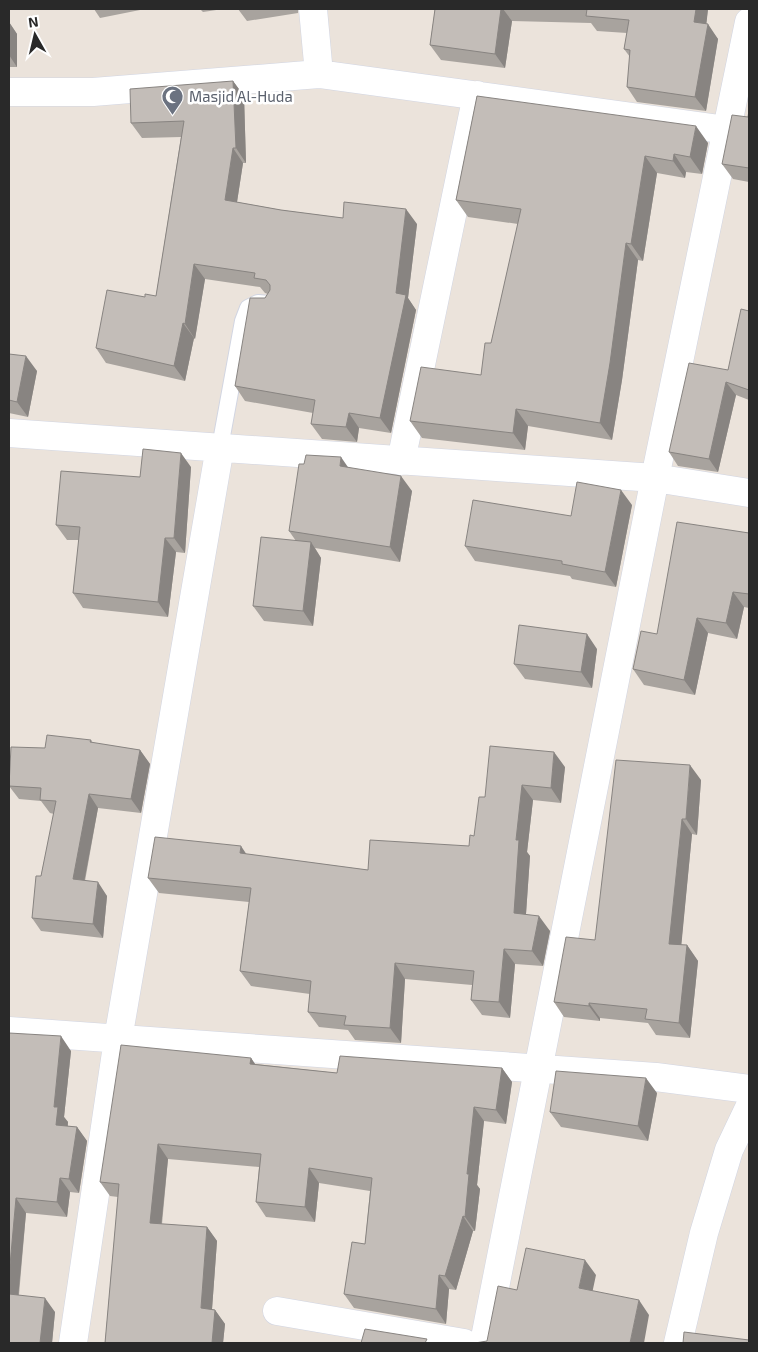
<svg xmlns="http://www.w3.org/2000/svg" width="758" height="1352" font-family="'Exo 2',sans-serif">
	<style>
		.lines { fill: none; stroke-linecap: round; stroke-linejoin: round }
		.lane-casing { stroke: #d1d5e2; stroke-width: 18 }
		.street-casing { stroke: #d1d5e2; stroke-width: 29 }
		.lane { stroke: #fff; stroke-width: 16 }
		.street { stroke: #fff; stroke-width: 28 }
		.wall { fill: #a8a39e }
		.shaded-wall { fill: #888481 }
		.building { fill: #c3bdb8; stroke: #888481 }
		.labels { text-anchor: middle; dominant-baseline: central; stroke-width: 5; stroke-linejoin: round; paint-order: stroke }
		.worship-label { font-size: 15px; fill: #5b616d; stroke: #fff; text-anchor: start }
	</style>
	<rect width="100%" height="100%" fill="#ebe3db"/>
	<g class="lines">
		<defs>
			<path id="lane" d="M220,447L243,321L248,308L258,303L269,304"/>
			<path id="street" d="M313,9L319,74
				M9,92H93L319,74L727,130
				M9,433L655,478L749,493
				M401,461L477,95
				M9,1031L656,1077L749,1089
				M277,1311L464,1343
				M73,1343L118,1039L220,447
				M484,1343L655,478L749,22
				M678,1343L704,1233L729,1150L749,1108"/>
		</defs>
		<use href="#lane" class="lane-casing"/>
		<use href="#street" class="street-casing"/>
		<use href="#lane" class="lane"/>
		<use href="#street" class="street"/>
	</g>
	<path class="wall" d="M94,9H145L100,18Z
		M152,9H162L153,10Z
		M200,9H223L203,12Z
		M238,9H298V13L247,21Z
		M435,9H708L706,24L718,39L706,111L637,102L627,87L630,57L624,49L627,33L597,31L591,23L512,21L505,68L441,60L430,45Z
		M9,22L17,34V67H9Z
		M233,81L244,96L246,163H243L237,202L281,210L343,218L417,224L408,298L416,310L391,433L359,428L357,442L322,439L311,424L313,413L245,401L235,386L265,298L268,294L265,293L260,287L205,279L195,339L194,338L185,381L106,363L96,348L145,297L156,296L181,137L142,138L131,123Z
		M477,96L708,143L702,174L686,172L685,178L657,173L643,261L638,260L622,380L612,440L528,426L525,450L422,438L410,421L481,375L491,343L518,224L468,217L456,200Z
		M749,110V182L733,179L722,164L748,117Z
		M749,311V400L736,395L718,472L678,466L669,452L728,370Z
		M9,354L37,371L28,417L9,413Z
		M191,467L185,553L176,552L168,617L83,608L73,593L79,540H67L56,525L140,477Z
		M348,467L412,491L400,562L315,548L321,558L313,626L264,621L253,606L296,541L289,531Z
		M632,505L616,587L572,579L570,576L475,561L465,546L571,516Z
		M749,533V608L744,607L737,639L708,633L695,695L644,685L633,669L657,634Z
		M597,649L592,688L525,679L514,664Z
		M91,740L93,743L140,750L150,764L141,813L98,808L85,881L107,896L103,938L41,931L32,918L54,814L50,813L41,801L19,799L9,786L45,748Z
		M565,767L561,803L533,800L527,852L530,856L526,914L550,931L543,966L515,964L510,1018L482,1015L471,1000L472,985L405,979L401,1043L355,1040L348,1030L319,1027L308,1012L310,994L251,986L240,971L249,902L159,893L148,878L246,854L368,870L469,846L474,836L485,797Z
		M701,780L697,835L692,834L681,945H687L698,961L690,1038L656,1035L648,1023L600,1018V1021L564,1017L554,1002Z
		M9,1033L71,1051L64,1117L68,1122V1126L77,1127L87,1141L79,1193L70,1192L67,1217L26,1213L19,1295L55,1312L52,1343H9Z
		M251,1058L255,1064L337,1073L502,1068L512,1082L506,1124L484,1121L477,1185L480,1189L475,1231H473L456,1290L449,1289L446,1324L354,1308L344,1294L365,1244L370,1191L319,1183L315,1222L266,1217L256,1202L259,1167L168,1159L162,1224L207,1227L217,1241L212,1309L215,1310L225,1324L223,1343H105L118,1197L110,1196L100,1182Z
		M657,1093L648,1141L561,1127L550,1112Z"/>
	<path class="shaded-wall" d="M501,9H503L512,21L505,68L495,54Z
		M696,9H708L705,37L694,22Z
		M9,22L17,34V67L9,55Z
		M708,24L718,39L706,111L695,97Z
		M233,81L244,96L246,163L236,148Z
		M696,126L708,143L702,174L690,157Z
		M233,148L243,163L235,215L225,200Z
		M674,154L686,172L685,178L673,161Z
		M645,156L657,173L643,261L631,244Z
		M406,209L417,224L408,298L416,310L391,433L380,418Z
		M626,243L638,260L622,380L612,440L600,423Z
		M194,264L205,279L195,339L185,324Z
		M183,323L194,338L185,381L174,366Z
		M26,356L37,371L28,417L17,402Z
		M726,382L736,395L718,472L709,459Z
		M516,409L528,426L525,450L513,433Z
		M349,413L359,428L357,442L346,427Z
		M181,453L191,467L185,553L174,538Z
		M341,457L352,473L340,466Z
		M401,476L412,491L400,562L390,547Z
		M621,490L632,505L616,587L605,572Z
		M165,538L176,552L168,617L158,602Z
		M311,542L321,558L313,626L303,611Z
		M733,592L744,607L737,639L726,623Z
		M697,618L708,633L695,695L684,680Z
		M587,634L597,649L592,688L581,672Z
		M140,750L150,764L141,813L131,799Z
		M554,752L565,767L561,803L551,788Z
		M690,765L701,780L697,835L686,819Z
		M522,785L533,800L527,852L530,856L525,928L514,913L516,840Z
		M89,794L98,808L82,893L73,879Z
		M682,819L692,834L680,959L669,944Z
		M241,846L251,861L240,853Z
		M98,882L107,896L103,938L93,924Z
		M539,916L550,931L543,966L532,951Z
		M687,945L698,961L690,1038L679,1023Z
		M504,949L515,964L510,1018L499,1002Z
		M395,963L405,979L401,1043L390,1028Z
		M589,1003L600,1018V1021L589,1006Z
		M61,1036L71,1051L64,1117L68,1122L66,1139L56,1125L54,1107Z
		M251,1058L261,1073L250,1064Z
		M502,1068L512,1082L506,1124L496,1110Z
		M646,1078L657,1093L648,1141L638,1126Z
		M474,1107L484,1121L477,1185L480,1189L475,1231L465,1217L467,1174Z
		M77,1127L87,1141L79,1193L69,1179Z
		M158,1144L168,1159L160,1237L150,1223Z
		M309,1168L319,1183L315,1222L305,1207Z
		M60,1178L70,1192L67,1217L57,1202Z
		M16,1198L26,1213L17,1309L9,1296V1276Z
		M463,1216L473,1231L456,1290L445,1276Z
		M207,1227L217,1241L211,1323L201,1308Z
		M585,1260L596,1275L590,1303L579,1288Z
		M439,1275L449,1289L446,1324L436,1309Z
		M45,1298L55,1312L52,1343H40Z
		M639,1300L649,1315L644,1343H630Z
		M215,1310L225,1324L223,1343H212Z"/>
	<path class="building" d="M435,9H501L495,54L430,45Z
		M586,9H696L694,22L708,24L695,97L627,87L630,50L624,49L629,20L586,16L587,9Z
		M233,81L236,148H233L225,200L281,210L343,218L344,202L406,209L396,293L406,295L380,418L349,413L346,427L311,424L315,400L235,386L250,298H265L270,290V285L266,280L254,278L255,273L194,264L185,324L183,323L174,366L96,348L107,290L145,297V294L156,296L184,121L131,123L130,89Z
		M477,96L696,126L690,157L674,154L673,161L645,156L631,244L626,243L610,363L600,423L516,409L513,433L410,421L421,367L481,375L485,343H491L521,209L456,200Z
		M749,110V168L722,164L732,115L748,117Z
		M741,309L749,311V390L726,382L709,459L669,452L689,363L728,370Z
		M9,354L26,356L17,402L9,400Z
		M143,449L181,453L174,538H165L158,602L73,593L80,527L56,525L61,471L140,477Z
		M306,455L341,457L340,466L401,476L390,547L289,531L299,464H304Z
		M577,482L621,490L605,572L562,564V561L465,546L473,500L571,516Z
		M677,522L749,533V594L733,592L726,623L697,618L684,680L633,669L641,631L657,634Z
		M261,537L311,542L303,611L253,606Z
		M519,625L587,634L581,672L514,664Z
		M47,735L91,740L90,742L140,750L131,799L89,794L73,879L98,882L93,924L32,918L36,876H41L56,801L40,800L41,788L9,786L11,747L45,748Z
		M490,746L554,752L551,788L522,785L516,840H519L514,913L539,916L532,951L504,949L499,1002L471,1000L474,971L395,963L390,1028L344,1025L346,1016L308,1012L311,981L240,971L251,888L148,878L155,837L241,846L240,853L368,870L370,840L469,846L470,835L474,836L479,797H485Z
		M616,760L690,765L686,819H682L669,944L687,945L679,1023L645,1019L647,1009L589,1003V1006L554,1002L566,937L595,940Z
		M9,1033L61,1036L54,1107H58L56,1125L77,1127L69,1179L60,1178L57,1202L16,1198L9,1276Z
		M121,1045L251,1058L250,1064L337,1073L340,1056L502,1068L496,1110L474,1107L467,1174H469L465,1217L463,1216L445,1276L439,1275L436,1309L344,1294L352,1242L365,1244L372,1178L309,1168L305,1207L256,1202L261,1154L158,1144L150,1223L207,1227L201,1308L215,1310L212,1343H105L119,1184L100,1182Z
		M556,1071L646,1078L638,1126L550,1112Z
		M526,1248L585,1260L579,1288L639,1300L630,1343H475L487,1341L498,1286L517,1290Z
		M9,1294L45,1298L40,1343H9Z
		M365,1329L427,1339L425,1343H361Z
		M684,1332L749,1340V1343H683Z"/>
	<defs>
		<symbol id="mosque-pin" viewBox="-11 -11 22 30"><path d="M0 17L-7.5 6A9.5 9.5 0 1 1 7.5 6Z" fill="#6b7280" stroke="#fff"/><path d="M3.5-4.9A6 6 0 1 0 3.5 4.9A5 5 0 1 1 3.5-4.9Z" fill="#fff"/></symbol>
	</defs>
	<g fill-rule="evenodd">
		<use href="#mosque-pin" x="160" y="84" width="25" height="34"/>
	</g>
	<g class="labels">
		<g class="worship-label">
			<text x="189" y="96">Masjid Al-Huda</text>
		</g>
	</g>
	<rect width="758" height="1352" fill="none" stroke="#292929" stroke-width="20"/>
	<g transform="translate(35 35) rotate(352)" stroke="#ffffff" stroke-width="4" paint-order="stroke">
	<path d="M0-4L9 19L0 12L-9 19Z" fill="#292929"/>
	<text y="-8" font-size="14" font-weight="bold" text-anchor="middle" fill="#292929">N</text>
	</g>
</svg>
